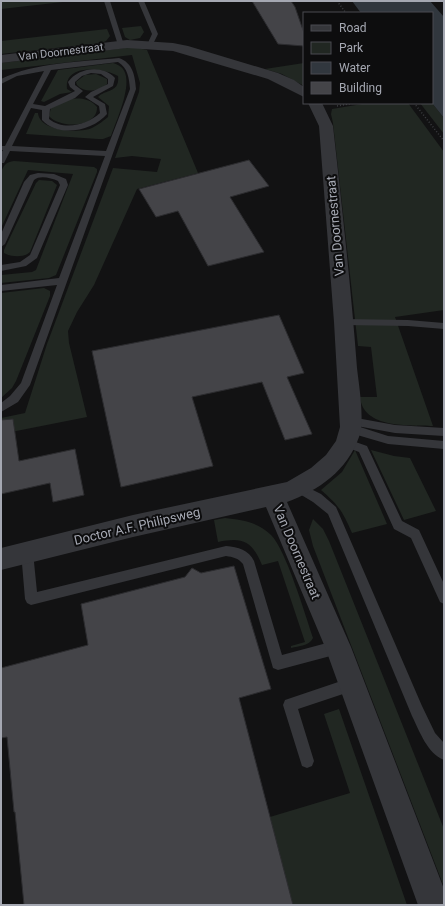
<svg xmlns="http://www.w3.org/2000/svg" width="445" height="906" font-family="Roboto,sans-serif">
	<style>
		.green { fill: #212722 }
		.water { fill: #31373e }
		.building { fill: #444448; stroke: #2c2c2f }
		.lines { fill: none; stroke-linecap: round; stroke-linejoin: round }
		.path { stroke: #3b3c40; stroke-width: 1.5; stroke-dasharray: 1 2; stroke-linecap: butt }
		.lane { fill: #35363a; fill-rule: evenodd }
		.street { fill: #35363a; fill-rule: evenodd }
		.labels { text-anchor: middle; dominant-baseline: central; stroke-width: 4; stroke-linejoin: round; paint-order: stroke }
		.far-street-label { font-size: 11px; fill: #a5a8b2; stroke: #0d0d0e }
		.street-label { font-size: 13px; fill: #a5a8b2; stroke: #0d0d0e }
	</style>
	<rect width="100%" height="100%" fill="#121213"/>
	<path class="green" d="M7,1H72L1,9V2Z
		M141,26L144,32L140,38L130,40L125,37L122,28Z
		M107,29L110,36L106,41L101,43L1,54V41Z
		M125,48H138L147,50L198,173L137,189L94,285L77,312L68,331L69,343L87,417L1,434V418L25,413L47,344L113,168L157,172L161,159L132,156L115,158L139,92L140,83L132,55L1,70V63Z
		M113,63C116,64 119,65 121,67C136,79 116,121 111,136L103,139H98L26,134L35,113H38C39,131 79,134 92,128C98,125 103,121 108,117L109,106L98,97C106,89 120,93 118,76C104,68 64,63 67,89L72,92L60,94L44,102L41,101L58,70Z
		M304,63V86L282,74L265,69Z
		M96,74L107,79V84C99,92 84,93 77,85L76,82L85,75Z
		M69,99C79,98 90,98 97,107C98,128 60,129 49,116L51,108Z
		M368,103H408L444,152V310L395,317L433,426C410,425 363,429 360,397H377L371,347L358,346L333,123L331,114L332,109Z
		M420,103H432L444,118V134Z
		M14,161L94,167L97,169V172L56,275L49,278L1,283V275L32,272L36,270L73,174L28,170L1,228V172C4,165 6,162 14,161Z
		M39,180L52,181L57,185L30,252C24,258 11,257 4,253V250L36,183Z
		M44,288L50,291V296L16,381L12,388L1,398V293Z
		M355,450L387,524L352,533C342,510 339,506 321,490L342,472Z
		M371,450L394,456L410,458L436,511L404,520Z
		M225,518C242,520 258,522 271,535C286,550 305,614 313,638C309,646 299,646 291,648V646L305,642L278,561L262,565C252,541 243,537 218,542L214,520Z
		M313,519L323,529L329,541L444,829V887L313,546L309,530Z
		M339,709L407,905H76L250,823L350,793L324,714Z"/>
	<path class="water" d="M352,1H430L444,17V118L432,103V13H361Z"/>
	<path class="building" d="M252,1H291L295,7L304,33V46L278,44Z
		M249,160L269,186L230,197L264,252L208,266L178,211L156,217L139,189Z
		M279,315L304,373L287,377L312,434L285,440L262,382L192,397L213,466L121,487L92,351Z
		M13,419L19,461L75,449L84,495L53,502L50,483L1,494V420Z
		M234,566L271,689L239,698L293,905H24L15,812H14L7,737L1,738V668L88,645L81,604L185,577L192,568L201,573Z"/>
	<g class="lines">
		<path class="path" d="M337,1L346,13
			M414,103L444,141
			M337,106L355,103"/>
		<path class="lane" d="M104,1H110L124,45L123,46L118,45Z
			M138,1H144L158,34L152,46L147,45L152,34Z
			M119,58C133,63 135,76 136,89L30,385L18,402L1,412V403L10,396L21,383L57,285L1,291V285L59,278L105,156L10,151L4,163H1V153L3,150H1V146H5L44,71L17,76L1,84V79C36,62 80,62 119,58ZM118,62C128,68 129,78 130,89L106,151L12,146L31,108L42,110V120C58,138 93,131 107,114L105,104L93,97L113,86L115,78C102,64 78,68 68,82L70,87L75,91L45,106L33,104L51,70ZM91,73L101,74L108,79V84L91,92L85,97L99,106L100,113C87,125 64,131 49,119L50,109L75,98L83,91L75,85V82L82,76Z
			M38,173L54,174L66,179L68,185L37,258L26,266L1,271V265L20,262L30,255L60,185L58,181C51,178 40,175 34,180L5,244L1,247V234L24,182L30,175Z
			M344,319L408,320L444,323V329L408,326L344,325L339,322Z
			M351,417L395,425L444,428V436L395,433L357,426L388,436L444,441V449L388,444L347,432L346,429L347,426L350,425L347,424L346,421L347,418Z
			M347,439L367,446L402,521L419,530L444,584V604L440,602L411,538L394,529L359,452L343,446L342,443L343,440Z
			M297,482L321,494L336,507L422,706L435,733L444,743V760C427,753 420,732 412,716L328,514L313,502L293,490L291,487L293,484Z
			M27,546L31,548L33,552L37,592L226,546C238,547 249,550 254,561L282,655L338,640L343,642L345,647L343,652L338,654L278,670L273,668L243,564C238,558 233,557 226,556L31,605L27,603L25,599L21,552L23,548Z
			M353,677L358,679L360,684L358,689L298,709L314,761L312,766L307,768L302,766L283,705L285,700Z"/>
		<path class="street" d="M127,40L173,43L188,46L278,73L294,80L304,87V97L268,79L173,51L127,48L1,63V55Z
			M308,103H322L333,126C342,207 351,287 357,368C359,386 365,421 359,437C347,471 319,490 287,502L351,647L444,889V905H418L325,647L266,507L133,537L1,570V548L133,515L287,482L311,468L326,455L336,441L340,427L334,322L319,126Z"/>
	</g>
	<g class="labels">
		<g class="far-street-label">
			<text transform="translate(61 52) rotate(-7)">Van Doornestraat</text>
		</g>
		<g class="street-label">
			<text transform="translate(335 226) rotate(-95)">Van Doornestraat</text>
			<text transform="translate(137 526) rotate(-13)">Doctor A.F. Philipsweg</text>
			<text transform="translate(297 552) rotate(67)">Van Doornestraat</text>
		</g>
	</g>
	<rect width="445" height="906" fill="none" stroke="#a5a8b2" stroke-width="4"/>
	<rect x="303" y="12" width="130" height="92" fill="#0d0d0e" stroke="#4a4b50"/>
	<rect x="311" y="25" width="20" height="6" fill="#35363a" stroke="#4a4b50"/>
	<text x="339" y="32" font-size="12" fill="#a5a8b2">Road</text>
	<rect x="311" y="42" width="20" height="12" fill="#212722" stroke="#4a4b50"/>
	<text x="339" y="52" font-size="12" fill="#a5a8b2">Park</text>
	<rect x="311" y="62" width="20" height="12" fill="#31373e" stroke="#4a4b50"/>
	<text x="339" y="72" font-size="12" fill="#a5a8b2">Water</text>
	<rect x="311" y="82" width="20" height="12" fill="#444448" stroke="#4a4b50"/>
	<text x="339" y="92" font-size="12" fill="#a5a8b2">Building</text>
</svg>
